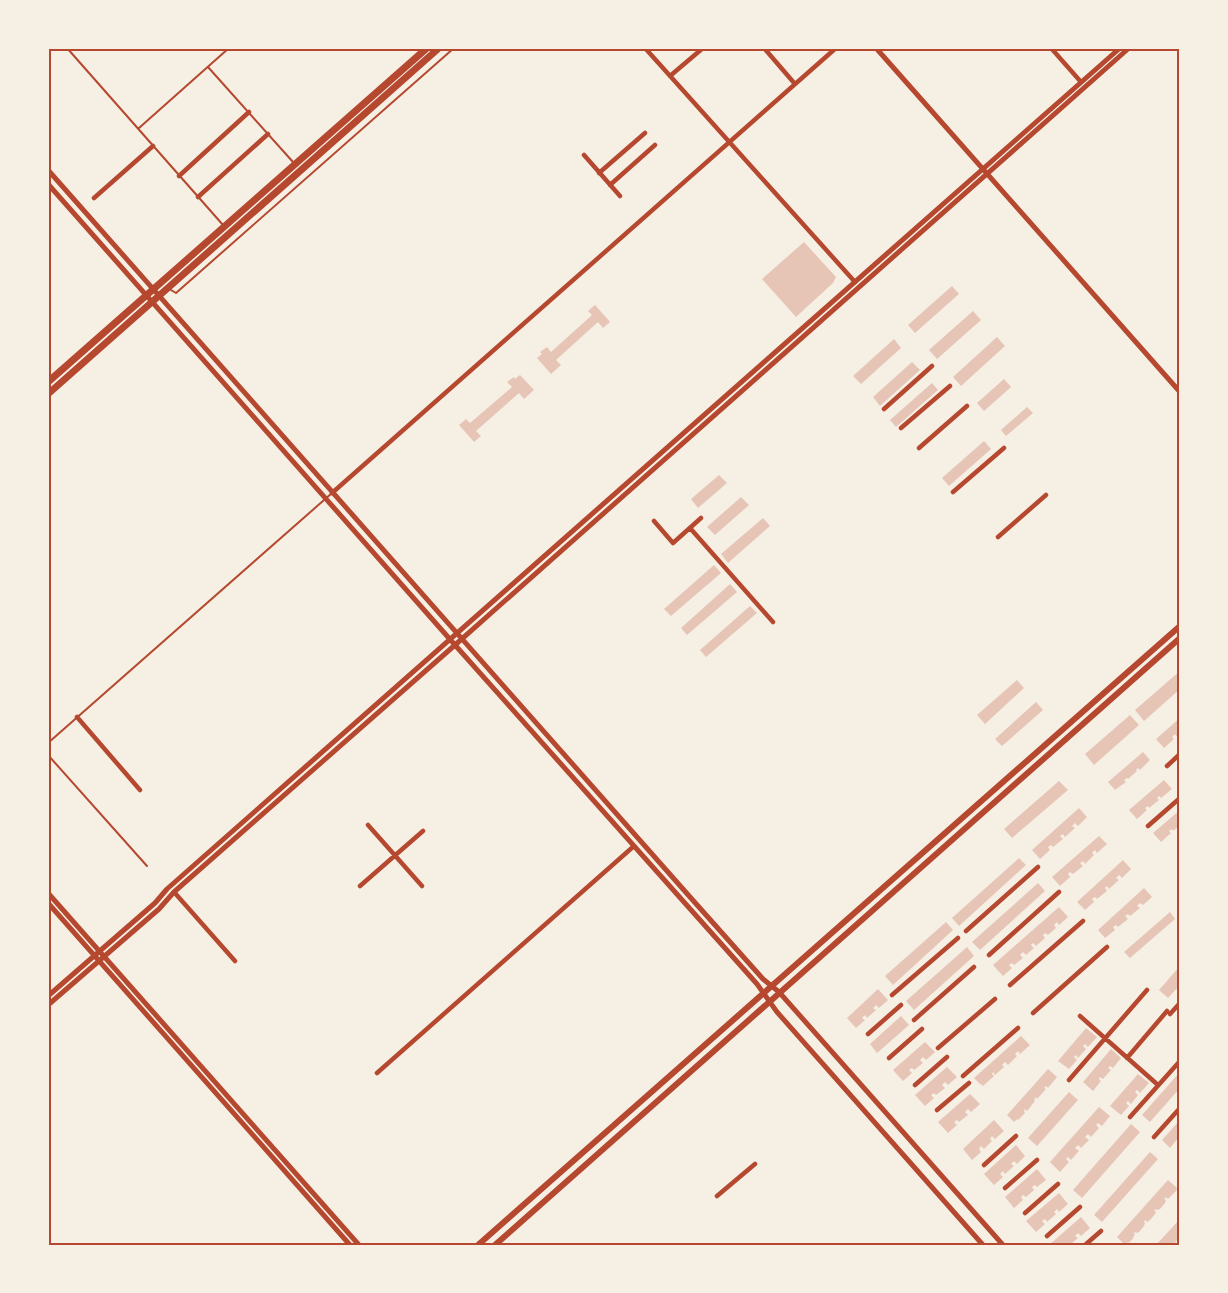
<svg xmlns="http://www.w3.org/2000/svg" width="1228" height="1293" font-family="Ubuntu,sans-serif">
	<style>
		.building { fill: #e6c5b7 }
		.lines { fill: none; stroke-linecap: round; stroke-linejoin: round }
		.service { stroke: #b5482f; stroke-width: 2 }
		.minor { stroke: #b5482f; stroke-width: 4.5 }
		.tertiary { stroke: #b5482f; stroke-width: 5 }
		.secondary { stroke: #b5482f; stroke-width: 6 }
		.primary { stroke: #b5482f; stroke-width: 7 }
		.neatline { fill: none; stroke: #b5482f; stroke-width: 2 }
	</style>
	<rect width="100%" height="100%" fill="#f6efe4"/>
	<path class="building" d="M804,242L836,277L833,283L796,317L762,279Z
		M952,286L959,294L915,333L908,325Z
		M595,305L610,322L603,328L598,322L556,360L561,365L551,374L537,358L542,354L540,352L547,347L551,352L592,315L588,311Z
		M973,311L981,320L937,359L929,350Z
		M997,337L1005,346L961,386L953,377Z
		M894,339L901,348L861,384L853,376Z
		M912,362L920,370L880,406L873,397Z
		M520,375L534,390L524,399L519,393L476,431L481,436L474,442L459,425L466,419L470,423L512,387L507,382L514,377L515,379Z
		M1004,379L1011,387L984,411L977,403Z
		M932,383L938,390L896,427L890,420Z
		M1027,407L1033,413L1006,436L1001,430Z
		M984,441L991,449L949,486L942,478Z
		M719,475L727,483L698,508L691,499Z
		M741,497L749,505L715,535L707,527Z
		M763,518L770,526L728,563L721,554Z
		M714,565L721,573L671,616L664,609Z
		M730,584L737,592L687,635L681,628Z
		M750,606L757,613L706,657L700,650Z
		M1180,671V689L1144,721L1135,710Z
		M1017,680L1024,688L985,724L977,715Z
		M1036,702L1043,710L1002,746L995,739Z
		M1130,715L1139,725L1094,765L1085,754Z
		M1180,718V734L1177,737L1175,734L1172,737L1174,739L1164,748L1156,739Z
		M1143,752L1150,760L1140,770L1138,768L1136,770L1137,771L1128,779L1127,778L1124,780L1126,782L1115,790L1108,782Z
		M1164,780L1172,789L1161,798L1159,796L1157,798L1159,800L1149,808L1148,806L1145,808L1147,810L1137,819L1129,810Z
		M1059,781L1068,790L1012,838L1004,829Z
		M1079,808L1087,817L1078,826L1075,823L1072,826L1075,828L1065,837L1063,834L1060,836L1063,839L1053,847L1051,845L1048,847L1050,850L1040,859L1032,850Z
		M1180,810V825L1173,831L1172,829L1169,831L1171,833L1161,842L1153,833Z
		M1099,836L1107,844L1097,853L1095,850L1092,853L1094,855L1085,864L1083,861L1080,863L1083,866L1073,874L1070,872L1068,874L1070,877L1060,886L1052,877Z
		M1019,858L1026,865L959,926L952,918Z
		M1123,860L1131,869L1122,878L1119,875L1116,878L1119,880L1109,889L1107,886L1105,888L1107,891L1097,899L1095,897L1092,899L1094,902L1085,910L1077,902Z
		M1038,883L1045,891L980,950L972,942Z
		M1144,888L1152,897L1143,905L1140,903L1137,906L1140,908L1130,916L1128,914L1125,916L1128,919L1118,927L1116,925L1113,927L1115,930L1105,938L1098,930Z
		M1059,907L1068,917L1059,925L1057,922L1054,925L1056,928L1048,935L1045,933L1043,935L1045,938L1036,946L1033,943L1031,945L1034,948L1026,955L1023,952L1020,955L1023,958L1014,965L1012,963L1009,965L1012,968L1003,976L993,965Z
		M1170,912L1175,919L1130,958L1124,952Z
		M946,922L953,930L893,985L885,976Z
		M967,947L974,956L914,1010L906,1001Z
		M1180,966V985L1168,998L1159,990Z
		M878,989L888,1000L879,1008L876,1005L873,1008L876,1010L867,1018L865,1015L862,1018L865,1020L856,1028L847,1018Z
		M901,1016L909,1025L877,1053L870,1044Z
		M1086,1028L1097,1037L1088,1047L1085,1044L1083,1046L1086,1049L1078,1058L1076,1055L1074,1057L1077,1060L1069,1069L1058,1061Z
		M1021,1036L1030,1045L1020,1054L1018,1051L1015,1054L1017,1056L1008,1065L1005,1062L1002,1065L1004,1067L995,1075L993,1072L992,1074L994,1076L983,1086L981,1084H980L974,1078Z
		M925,1042L935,1052L926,1060L923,1057L920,1060L923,1063L914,1070L912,1068L909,1070L912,1073L903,1081L893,1070Z
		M1111,1049L1121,1058L1113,1068L1110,1066L1108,1068L1111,1070L1103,1079L1100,1077L1099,1079L1101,1081L1093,1091L1083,1082Z
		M947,1067L957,1077L948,1085L945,1082L942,1085L945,1088L936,1095L934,1093L931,1095L934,1098L925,1106L915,1095Z
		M1048,1069L1057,1077L1048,1088L1046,1086L1044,1088L1046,1089L1037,1099L1036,1097L1034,1100L1035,1101L1027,1111L1025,1109L1024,1111L1025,1113L1018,1120L1017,1119L1014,1122L1007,1115Z
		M1180,1072V1088L1150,1122L1142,1115Z
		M1138,1074L1149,1083L1140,1093L1137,1090L1135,1092L1138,1095L1131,1104L1128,1101L1126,1103L1129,1106L1121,1115L1110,1106Z
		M1069,1092L1078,1100L1037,1146L1028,1138Z
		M970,1094L980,1104L971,1112L968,1109L965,1112L968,1115L959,1122L957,1120L954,1122L957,1125L948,1133L938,1122Z
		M1099,1107L1110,1116L1102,1126L1098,1123L1096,1125L1099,1128L1091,1137L1088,1134L1085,1137L1089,1140L1081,1148L1078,1145L1075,1148L1079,1151L1071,1160L1068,1157L1066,1159L1069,1162L1060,1172L1050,1162Z
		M994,1120L1004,1131L995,1139L992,1136L990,1139L992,1141L984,1149L981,1146L979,1149L981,1152L972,1160L963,1149Z
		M1180,1120V1136L1170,1148L1162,1140Z
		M1131,1124L1140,1132L1082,1198L1073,1190Z
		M1016,1145L1025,1156L1017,1164L1014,1161L1011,1164L1014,1166L1005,1174L1003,1171L1000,1174L1003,1177L994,1185L984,1174Z
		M1150,1152L1158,1159L1102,1222L1094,1215Z
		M1037,1169L1046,1180L1037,1187L1035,1185L1032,1187L1034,1190L1026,1197L1023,1195L1021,1197L1023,1200L1014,1208L1005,1197Z
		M1168,1180L1177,1188L1176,1191L1168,1199L1166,1197L1164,1199L1166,1200L1165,1203L1160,1209L1157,1210L1156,1209L1154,1210L1156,1212L1155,1214L1150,1220L1147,1222L1145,1220L1144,1222L1145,1223L1144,1226L1139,1232L1136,1233L1135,1232L1134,1233L1135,1235L1133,1237H1134L1129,1243L1128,1242L1125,1245L1117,1237Z
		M1059,1193L1068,1204L1059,1212L1057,1209L1054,1212L1056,1214L1047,1222L1045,1219L1042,1221L1045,1224L1036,1232L1026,1221Z
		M1081,1217L1090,1228L1081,1236L1078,1233L1075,1236L1078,1238L1070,1245L1067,1243L1064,1245H1049Z
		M1180,1219V1237L1178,1235L1177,1237L1178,1238L1174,1245H1156Z"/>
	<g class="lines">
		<path class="service" d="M67,48L223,225
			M208,67L293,162
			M139,128L229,48
			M171,290L176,293L454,48
			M48,743L332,493
			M48,755L147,866"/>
		<path class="minor" d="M645,48L855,282
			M764,48L795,84
			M1051,48L1081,82
			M670,76L703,48
			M584,155L620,196
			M599,173L645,133
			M179,176L249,112
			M610,185L655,145
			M198,197L268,134
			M94,198L153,146
			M884,409L932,366
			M901,428L950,386
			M919,448L967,406
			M953,492L1004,448
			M332,493L836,48
			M654,521L673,543L701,518
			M690,528L773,622
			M998,537L1046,495
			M77,717L140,790
			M1167,766L1180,754
			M368,825L422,886
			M1148,826L1180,798
			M360,886L423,831
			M174,892L235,961
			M966,931L1038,867
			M989,955L1059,892
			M1010,985L1083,921
			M892,995L958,938
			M1033,1013L1107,947
			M1170,1014L1180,1003
			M1080,1016L1158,1085
			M914,1020L974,967
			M868,1034L901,1005
			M938,1048L995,999
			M889,1058L922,1029
			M1127,1058L1167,1011
			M377,1073L634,846
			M963,1076L1018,1028
			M1069,1080L1147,990
			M915,1085L947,1057
			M937,1110L969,1083
			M1130,1117L1180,1061
			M1154,1137L1180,1108
			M984,1165L1016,1136
			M1005,1188L1037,1160
			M717,1196L755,1164
			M1025,1213L1058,1184
			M1047,1236L1080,1207
			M1085,1245L1101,1231"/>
		<path class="tertiary" d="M876,48L1180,392
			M48,170L690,897L763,979L779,992L1003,1245
			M48,184L455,645L757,984L777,1012L983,1245
			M48,893L359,1245
			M48,903L350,1245
			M48,996L155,903L167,889L1120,48
			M48,1005L159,909L174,892L455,645L1129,48"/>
		<path class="secondary" d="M478,1245L1180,626
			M495,1245L1180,638"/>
		<path class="primary" d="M48,382L427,48
			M48,394L439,48"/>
	</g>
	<rect width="1228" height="1293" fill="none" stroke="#f6efe4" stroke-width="99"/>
	<rect x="50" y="50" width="1128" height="1194" class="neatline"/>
</svg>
